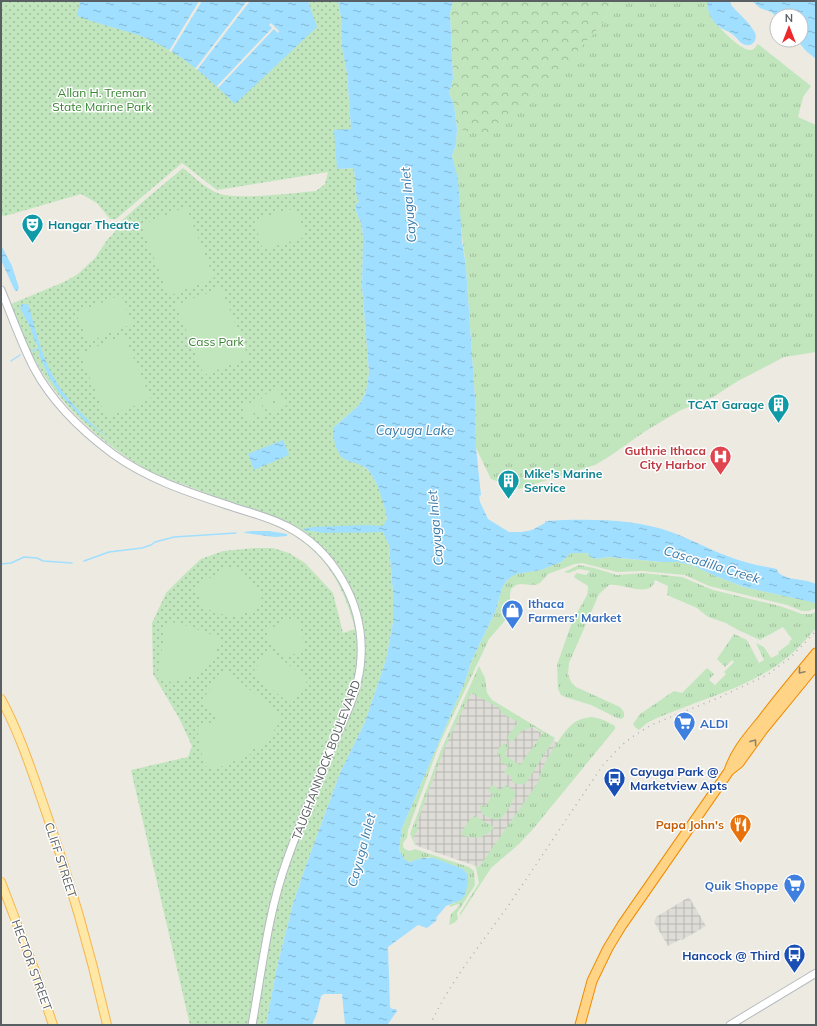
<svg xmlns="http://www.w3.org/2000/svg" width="817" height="1026" font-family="Mulish,sans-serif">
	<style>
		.industrial { fill: url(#industrial-grid) }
		.grass { fill: url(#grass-tufts) }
		.forest { fill: url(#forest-crowns) }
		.park { fill: url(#park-dots) }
		.pitch { fill: #c1e6bd }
		.water { fill: url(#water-ripples) }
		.pier { fill: #edeae2 }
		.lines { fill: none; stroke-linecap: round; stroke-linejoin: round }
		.stream { stroke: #a0dfff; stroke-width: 1.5 }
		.secondary-casing { stroke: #b5babf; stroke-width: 9 }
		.primary-casing { stroke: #f5b753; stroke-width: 10 }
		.highway-casing { stroke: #ef8c00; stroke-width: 11 }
		.secondary { stroke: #fff; stroke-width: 7 }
		.primary { stroke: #ffe7a5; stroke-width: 8 }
		.highway { stroke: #ffd487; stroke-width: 9 }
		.rail { stroke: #b1b2b3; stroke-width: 1.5; stroke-dasharray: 1 5; stroke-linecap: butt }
		.oneway { stroke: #8c826e }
		.labels { text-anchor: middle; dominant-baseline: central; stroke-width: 3; stroke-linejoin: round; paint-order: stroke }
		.park-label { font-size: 12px; fill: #368331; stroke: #fff }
		.culture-label { font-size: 12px; font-weight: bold; fill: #0d838f; stroke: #fff; text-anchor: start }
		.health-label { font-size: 12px; font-weight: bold; fill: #be3a42; stroke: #fff; text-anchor: end }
		.shop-label { font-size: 12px; font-weight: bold; fill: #366cbe; stroke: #fff; text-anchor: start }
		.street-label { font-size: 12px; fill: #5a5f63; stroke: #fff }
		.transit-label { font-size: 12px; font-weight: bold; fill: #164399; stroke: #fff; text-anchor: start }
		.food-label { font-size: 12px; font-weight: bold; fill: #c56008; stroke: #fff; text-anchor: end }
		.water-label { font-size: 13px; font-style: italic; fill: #397baa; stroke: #fff }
	</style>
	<defs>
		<pattern id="industrial-grid" width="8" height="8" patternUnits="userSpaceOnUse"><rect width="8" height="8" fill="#dedcd6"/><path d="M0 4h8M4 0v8" fill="none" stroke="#b7b6b1"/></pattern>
		<pattern id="grass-tufts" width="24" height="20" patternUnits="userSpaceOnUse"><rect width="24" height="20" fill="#c1e6bd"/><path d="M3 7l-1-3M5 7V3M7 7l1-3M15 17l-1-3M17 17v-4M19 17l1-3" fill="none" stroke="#a0be9d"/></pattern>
		<pattern id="forest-crowns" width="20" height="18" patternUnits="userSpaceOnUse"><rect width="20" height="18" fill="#c1e6bd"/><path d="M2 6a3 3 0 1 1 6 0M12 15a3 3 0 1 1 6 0" fill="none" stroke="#a0be9d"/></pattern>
		<pattern id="park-dots" width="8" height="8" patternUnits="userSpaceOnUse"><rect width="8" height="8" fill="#c1e6bd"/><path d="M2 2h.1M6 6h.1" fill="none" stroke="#a0be9d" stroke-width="1.8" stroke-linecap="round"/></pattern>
		<pattern id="water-ripples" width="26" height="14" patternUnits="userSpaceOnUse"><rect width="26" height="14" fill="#a0dfff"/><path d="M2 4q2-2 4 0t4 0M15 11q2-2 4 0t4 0" fill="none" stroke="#85b8d2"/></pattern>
	</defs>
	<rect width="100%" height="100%" fill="#edeae2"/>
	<path class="industrial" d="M471,689L564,747L482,868L417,846L412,835L444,747Z
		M689,897L706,926L682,940L681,939L668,946L654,922L656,917Z"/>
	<path class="grass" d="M612,1H707C707,7 710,14 713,19C717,26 742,52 751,50C754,50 756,46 758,44L811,86L803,97L798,117L816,125V352L784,357L738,381L713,397L679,411L644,432L610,456L595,465L519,489L491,479L476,448L475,399L466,267L452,156L456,145L457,128L461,129L521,110L602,24Z
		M578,552L588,553L595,559L609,557L661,562H677L692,565L713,575L744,587L813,602L816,603V608L809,611H802L787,605L709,586L685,575L642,571L617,572L582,563L575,564L548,574L540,583L535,585L520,584L516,585L511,589L510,594V600L515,606V609L489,639L482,654L439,745L408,830L407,838L403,843V847C407,852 411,851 415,849L469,867L474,871L475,885L457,913L458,919L454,923L449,925L451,914L460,905L458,904L450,907L449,905L455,903L463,869L428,857L409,862L404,860L399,850L402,828L466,679L471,662L496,610L502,588L507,580L515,574L541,570L561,562L571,553Z
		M579,565L594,568L617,575L643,573L682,577L713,590L780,606L802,614H811L816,612V628C804,642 791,656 776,666C740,690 696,701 657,718L647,723L639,730L635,727L633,724L640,714L674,691L682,693L707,668L714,674L709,680L715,685L726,674L724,672L734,662L732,660L725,667L717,659L734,634L747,640L759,663L764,660L756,643L764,647L771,658L779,654L778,652L790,643L789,642L792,639L783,627L760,640L738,630L726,623L708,617L697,608L667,595L668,586L655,580C654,582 654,584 652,586C644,595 620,583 609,585L599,594L569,663L568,674L571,682L576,687L620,707L624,712V717L621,719L617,718L591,705L565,697L561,695L558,689L557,665L572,622L587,595L588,589V586L575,578L574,576L577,573L586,575L590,571L579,569L569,573L564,572Z
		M479,666L485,678L487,693L492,700L555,738L526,783C521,785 516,785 512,781V778L504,772L508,766L500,761L502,758L497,754L499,748L504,743L509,746L505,753V755L520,765L543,733L533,727L521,731L513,741L511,742L508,739V736L518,722L503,714L498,707L471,693L445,747L417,822V831L413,838L416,844L415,845L410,834L441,750Z
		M591,717C600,718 607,721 615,726V729L533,829L519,844L491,868L460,916V913L479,883L476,868L474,865L479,867L539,781C539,767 564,729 575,722C580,719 585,718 591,717Z
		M492,785L501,790L505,785C508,787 514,789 515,792C517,797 504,817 500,819C495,821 483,816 481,811C480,809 480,806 480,805L485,807L493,794L488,791Z
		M475,816L494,827C486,838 475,840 462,835L461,833L471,818Z"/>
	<path class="forest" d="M453,1H612L602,24L573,56L521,110L487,137L457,128L454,105L449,93L453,79L450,12Z"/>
	<path class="park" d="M1,1H338L341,17L342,48L347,73L351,129L337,169L354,168L356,193L359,200L356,211L362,226L363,239L362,286L369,373L366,392L359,405L333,428L345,459L360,464L371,473L380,490L386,511L393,593V622L386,660L365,722L340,773L304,871L293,904L277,967L266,1025H190L131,770L188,757L192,746L179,718L153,674L152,623L166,593L188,571L201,559L223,551L255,548H273L289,553L305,563L333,593L343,633L355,629C344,586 326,553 286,531C274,525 262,520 250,514C233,506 216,497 198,490C178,482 155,476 137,464C94,437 58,402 33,357C24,341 18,321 11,304L64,282L78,274L95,258L107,240L114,233L119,223L146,199L183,168C193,176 203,186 215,192C231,201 295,193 316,191L325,184L328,172L217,190L182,163L116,219H110L97,203L81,194L5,216L1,215Z"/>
	<path class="pitch" d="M186,207L214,278L169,296L141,225Z
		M296,208L305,237L263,250L254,220Z
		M221,288L249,358L204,375L176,305Z
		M121,295L132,324L88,342L76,313Z
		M124,335L151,399L106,417L80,354Z
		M279,389L286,406L278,409L271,392Z
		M269,393L276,410L268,413L261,396Z
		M259,397L265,414L257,417L251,400Z
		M249,401L255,418L247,421L241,404Z
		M227,568L240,569L263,594L257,609L231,617L203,608L196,586Z
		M292,618L300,626L305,649L288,657L268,643L267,630Z
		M176,622L221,638L213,660L196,675L171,682L157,678L166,625Z
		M270,650L308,680L289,703L252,673Z
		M225,670L284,717L260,749L249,740L253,753L216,769L204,766L197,727L221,719L200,702Z"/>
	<path class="water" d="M80,1H308L317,27L235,104C207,76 174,47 135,34C116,28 96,23 77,16Z
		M338,1H453L450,13L453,79L449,93L454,105L457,128L456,145L452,156L458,179L462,241L466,267L475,399L476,448L481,495L479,496L480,502L488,519L509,532H522L532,530L545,523V521C586,519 631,518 671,532C691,539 710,550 730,557C745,563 761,566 777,569C779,581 806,578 816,584V603L744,587L713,575L692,565L677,562H662L609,557L595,559L589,556L588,553H571L561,562L541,570L516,574L507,580L502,588L496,610L471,662L466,679L402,828L399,850L404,859L409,862L423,858H434L463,869L468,875V882L465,895L461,900L446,906L436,918L437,920L427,928L418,925L388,947L390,1007L392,1009H396L397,1011L388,1024L345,1025L342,994H324L321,996L317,1013L312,1025H266L277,967L293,904L304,871L340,773L365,722L386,660L393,622V593L389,545L383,532C364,533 344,532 325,533C318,533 313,530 306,531L303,529L313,527L366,525L381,526H383L387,519C385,506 377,478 367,469C360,463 352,463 344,459C336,454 333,437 333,428L359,405L366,392L369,373L362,286L363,239L362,226L356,211V204L359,202L356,193L354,168L337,169L334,130L351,129L347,73L342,48L341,17Z
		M707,1H730L731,5C738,13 749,22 754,31C759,38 753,49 743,44C739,42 736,36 732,34C728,31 724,30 721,28C712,23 707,10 707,1Z
		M752,1H816V59L806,51L797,40H801V16L777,17L771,12L760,8Z
		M1,245L12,266L19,288L17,291H16L14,289L1,260Z
		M22,304H28C37,335 45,370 66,396C74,406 84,416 93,425C98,430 104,433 107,437L84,420L61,395L50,379L40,357L38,345L35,342L30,327L20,308Z
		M283,440L289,455L254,470L248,454Z
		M252,531H269L287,534V536L275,537L245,533L244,532Z"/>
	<path class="pier" d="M199,1H202L171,52L169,51Z
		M247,1H250L197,70L195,69Z
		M271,23L279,31L278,33L274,29L218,88L217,86L272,28L269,25Z"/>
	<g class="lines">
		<path class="stream" d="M33,351L40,348
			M11,361L20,355
			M84,561L109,552L142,548L151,545L155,542L174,537L236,533
			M1,564L11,563L24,557L37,558L43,561L72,563"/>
		<defs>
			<path id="secondary" d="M1,290C12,316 21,343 34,368C52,402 82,431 113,454C149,480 191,493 233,507C251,513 269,517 286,526C334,550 364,604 361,657C360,687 346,715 334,742C318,781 301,820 287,860C268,912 262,970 252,1025
				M730,1025L816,973"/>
			<path id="primary" d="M1,699C21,736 33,775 47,815C71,884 91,954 107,1025
				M1,882L35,971L53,1025"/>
			<path id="highway" d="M729,771L739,763L762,731L816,665
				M580,1025L592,981L608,948L622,925L729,771C735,751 749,736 762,720C779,697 798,675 816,653"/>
		</defs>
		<use href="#secondary" class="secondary-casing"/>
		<use href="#primary" class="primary-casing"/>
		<use href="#highway" class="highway-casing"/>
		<use href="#secondary" class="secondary"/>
		<use href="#primary" class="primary"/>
		<use href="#highway" class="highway"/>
		<path class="rail" d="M430,1025C450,982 481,944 508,906C540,859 571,812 603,765L622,745L632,737L651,725L718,698L767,675L790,658L816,631"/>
	</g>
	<defs><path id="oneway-chevron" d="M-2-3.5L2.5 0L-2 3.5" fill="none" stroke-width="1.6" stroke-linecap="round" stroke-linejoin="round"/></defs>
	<g class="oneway">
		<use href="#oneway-chevron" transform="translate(801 671) rotate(130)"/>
		<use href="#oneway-chevron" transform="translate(754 742) rotate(-54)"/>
	</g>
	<defs>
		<symbol id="theatre-pin" viewBox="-11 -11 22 30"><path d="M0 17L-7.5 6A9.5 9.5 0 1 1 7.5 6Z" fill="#0f9aa8" stroke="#fff"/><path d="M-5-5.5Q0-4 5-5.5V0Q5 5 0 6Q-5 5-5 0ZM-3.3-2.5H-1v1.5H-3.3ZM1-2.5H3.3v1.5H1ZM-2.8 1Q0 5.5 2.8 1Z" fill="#fff"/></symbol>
		<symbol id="building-pin" viewBox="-11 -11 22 30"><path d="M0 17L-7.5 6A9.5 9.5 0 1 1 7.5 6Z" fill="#0f9aa8" stroke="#fff"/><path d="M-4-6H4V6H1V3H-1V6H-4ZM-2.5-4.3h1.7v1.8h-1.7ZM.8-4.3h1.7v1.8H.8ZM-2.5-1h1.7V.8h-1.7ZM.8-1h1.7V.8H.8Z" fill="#fff"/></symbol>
		<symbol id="hospital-pin" viewBox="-11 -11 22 30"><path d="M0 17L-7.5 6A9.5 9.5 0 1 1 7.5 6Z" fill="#e0444e" stroke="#fff"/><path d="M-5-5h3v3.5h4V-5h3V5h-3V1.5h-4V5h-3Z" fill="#fff"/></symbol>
		<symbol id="shop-pin" viewBox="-11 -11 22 30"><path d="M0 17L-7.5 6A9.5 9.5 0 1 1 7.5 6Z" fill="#3f7fe0" stroke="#fff"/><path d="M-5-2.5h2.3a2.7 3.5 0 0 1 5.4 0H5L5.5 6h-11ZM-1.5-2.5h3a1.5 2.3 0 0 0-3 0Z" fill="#fff"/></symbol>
		<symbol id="supermarket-pin" viewBox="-11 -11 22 30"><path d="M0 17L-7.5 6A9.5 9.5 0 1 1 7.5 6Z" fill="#3f7fe0" stroke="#fff"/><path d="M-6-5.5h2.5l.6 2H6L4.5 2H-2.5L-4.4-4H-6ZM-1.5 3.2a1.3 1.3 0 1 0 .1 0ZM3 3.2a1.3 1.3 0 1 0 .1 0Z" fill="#fff"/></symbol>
		<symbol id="bus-pin" viewBox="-11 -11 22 30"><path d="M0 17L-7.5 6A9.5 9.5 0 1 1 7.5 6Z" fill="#1a4fb4" stroke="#fff"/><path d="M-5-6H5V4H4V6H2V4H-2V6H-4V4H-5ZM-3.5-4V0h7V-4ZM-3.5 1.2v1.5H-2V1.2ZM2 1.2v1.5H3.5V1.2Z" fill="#fff"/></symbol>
		<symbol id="restaurant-pin" viewBox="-11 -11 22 30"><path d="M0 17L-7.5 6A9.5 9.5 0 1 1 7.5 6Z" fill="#e8710a" stroke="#fff"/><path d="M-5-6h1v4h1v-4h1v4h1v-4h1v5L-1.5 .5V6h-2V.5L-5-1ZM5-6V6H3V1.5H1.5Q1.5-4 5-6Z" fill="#fff"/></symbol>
	</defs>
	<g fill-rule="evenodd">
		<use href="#theatre-pin" x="20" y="212" width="25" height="34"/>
		<use href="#building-pin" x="766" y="392" width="25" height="34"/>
		<use href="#hospital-pin" x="708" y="444" width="25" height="34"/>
		<use href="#building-pin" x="496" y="468" width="25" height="34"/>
		<use href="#shop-pin" x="500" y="598" width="25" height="34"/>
		<use href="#supermarket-pin" x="672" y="710" width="25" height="34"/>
		<use href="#bus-pin" x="602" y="766" width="25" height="34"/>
		<use href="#restaurant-pin" x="728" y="812" width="25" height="34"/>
		<use href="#supermarket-pin" x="782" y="872" width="25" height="34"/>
		<use href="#bus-pin" x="782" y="942" width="25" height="34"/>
	</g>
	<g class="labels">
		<g class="park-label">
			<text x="102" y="92">Allan H. Treman<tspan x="102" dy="14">State Marine Park</tspan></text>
			<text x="216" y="341">Cass Park</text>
		</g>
		<g class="culture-label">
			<text x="48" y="224">Hangar Theatre</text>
			<text x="764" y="404" text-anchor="end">TCAT Garage</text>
			<text x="524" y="473">Mike's Marine<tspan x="524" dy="14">Service</tspan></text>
		</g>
		<g class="health-label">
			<text x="706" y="450">Guthrie Ithaca<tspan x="706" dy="14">City Harbor</tspan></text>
		</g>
		<g class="shop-label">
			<text x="528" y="603">Ithaca<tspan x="528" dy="14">Farmers' Market</tspan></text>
			<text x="700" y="723">ALDI</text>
			<text x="778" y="885" text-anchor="end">Quik Shoppe</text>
		</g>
		<g class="street-label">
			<text transform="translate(326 760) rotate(-69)">TAUGHANNOCK BOULEVARD</text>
			<text transform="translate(61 860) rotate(72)">CLIFF STREET</text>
			<text transform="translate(32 965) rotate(70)">HECTOR STREET</text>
		</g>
		<g class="transit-label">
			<text x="630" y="771">Cayuga Park @<tspan x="630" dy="14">Marketview Apts</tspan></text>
			<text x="780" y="955" text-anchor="end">Hancock @ Third</text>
		</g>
		<g class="food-label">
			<text x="724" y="824">Papa John's</text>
		</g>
		<g class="water-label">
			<text transform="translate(408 205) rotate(-95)">Cayuga Inlet</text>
			<text x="415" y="430">Cayuga Lake</text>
			<text transform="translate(435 528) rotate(-95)">Cayuga Inlet</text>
			<text transform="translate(712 564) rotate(17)">Cascadilla Creek</text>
			<text transform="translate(361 850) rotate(-75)">Cayuga Inlet</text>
		</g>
	</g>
	<rect width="817" height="1026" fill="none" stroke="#5a5f63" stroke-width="4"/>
	<g transform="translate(789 28)"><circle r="19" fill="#ffffff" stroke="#bdbfc1"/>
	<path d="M0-3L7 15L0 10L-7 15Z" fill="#ed282c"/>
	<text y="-6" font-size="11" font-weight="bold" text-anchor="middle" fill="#5a5f63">N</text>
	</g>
</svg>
